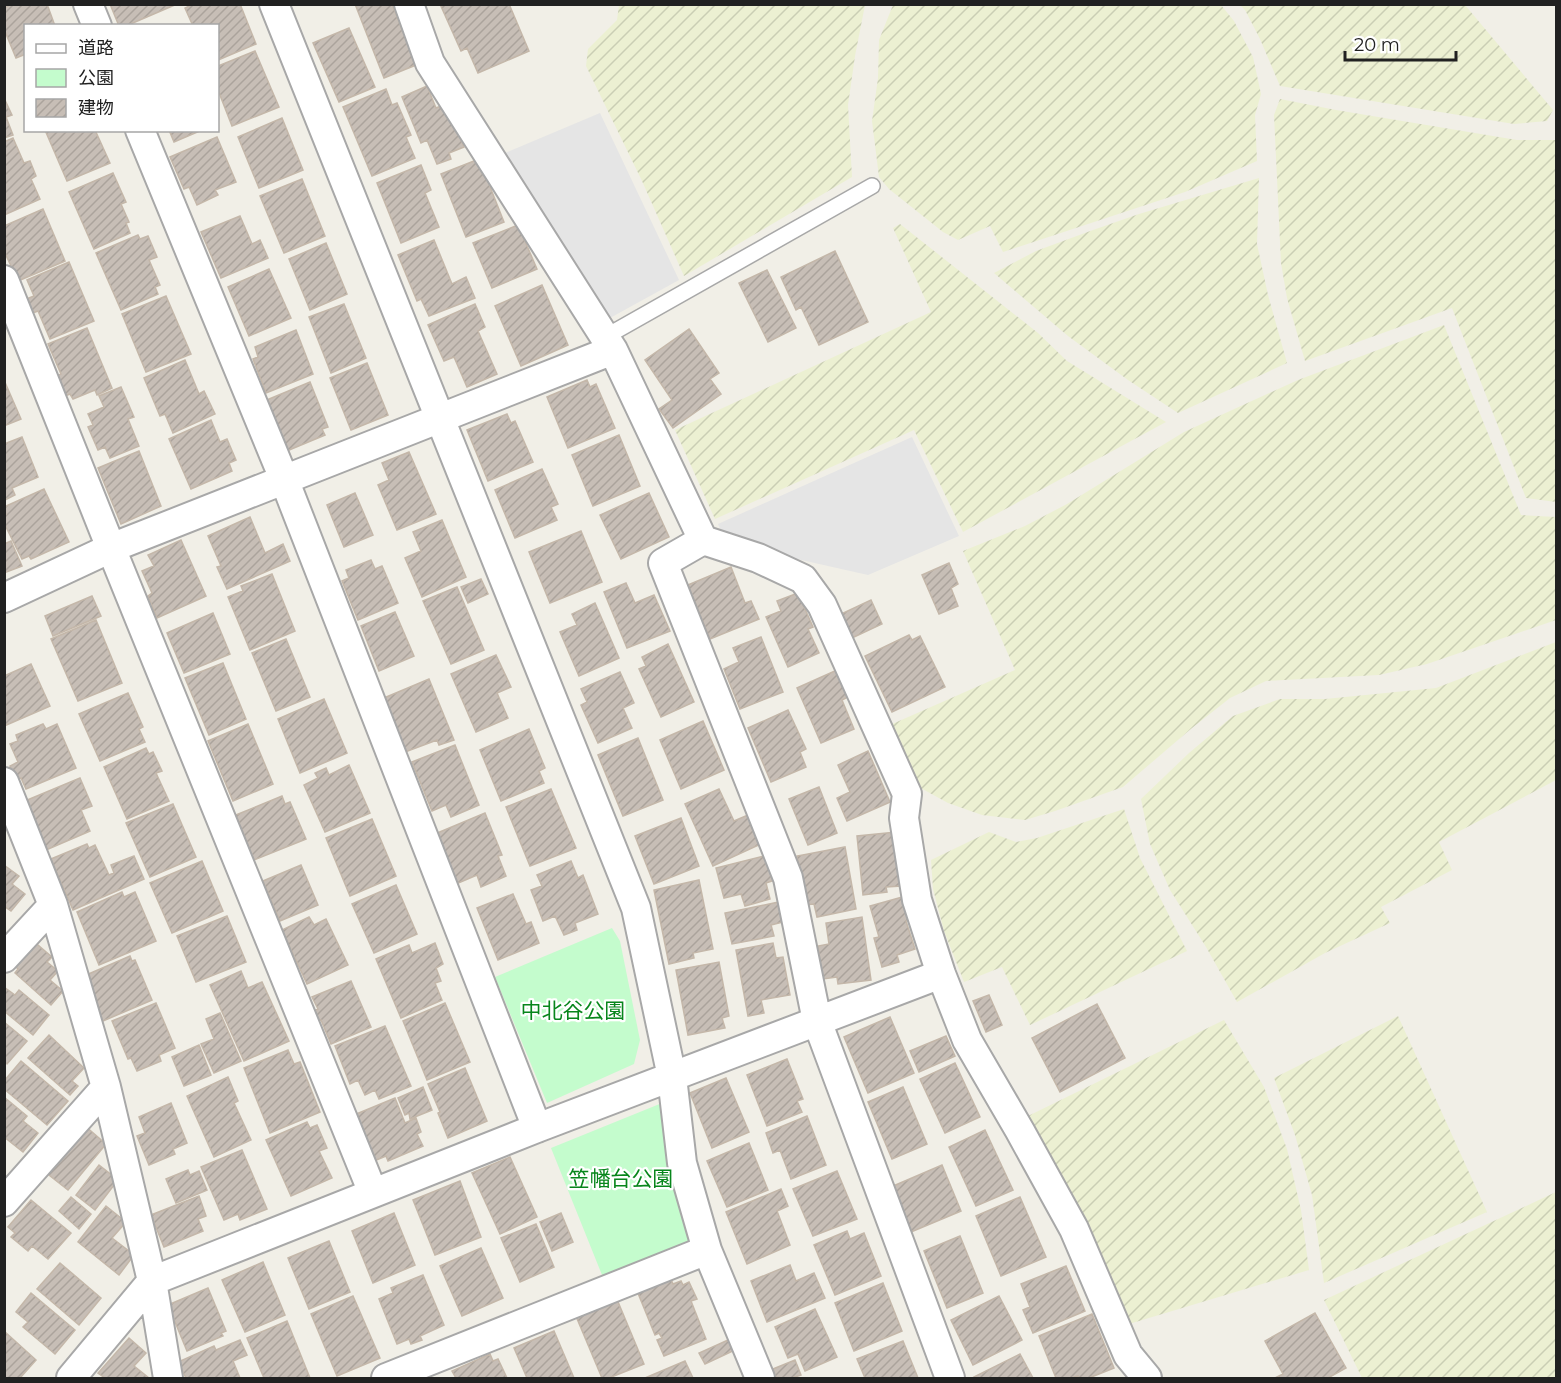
<svg xmlns="http://www.w3.org/2000/svg" width="1561" height="1383" font-family="Montserrat,'Noto Sans JP',sans-serif">
	<style>
		.farmland { fill: url(#farmland-furrows) }
		.park { fill: #c4fccd }
		.parking { fill: #e5e5e5 }
		.building { fill: url(#building-hatch); stroke: #c4b7a9; stroke-width: 1.5 }
		.lines { fill: none; stroke-linecap: round; stroke-linejoin: round }
		.lane-casing { stroke: #a8a8a8; stroke-width: 18 }
		.street-casing { stroke: #a8a8a8; stroke-width: 32 }
		.lane { stroke: #fff; stroke-width: 15 }
		.street { stroke: #fff; stroke-width: 28 }
		.labels { text-anchor: middle; dominant-baseline: central; stroke-width: 4.5; stroke-linejoin: round; paint-order: stroke }
		.park-label { font-size: 21px; fill: #08861c; stroke: #fff }
	</style>
	<defs>
		<pattern id="farmland-furrows" width="10" height="10" patternUnits="userSpaceOnUse" patternTransform="scale(1.5)"><rect width="10" height="10" fill="#ecf0d2"/><path d="M-1 1l2-2M0 10L10 0M9 11l2-2" fill="none" stroke="#caceb4"/></pattern>
		<pattern id="building-hatch" width="6" height="6" patternUnits="userSpaceOnUse" patternTransform="scale(1.5)"><rect width="6" height="6" fill="#c7beb6"/><path d="M-1 1l2-2M0 6l6-6M5 7l2-2" fill="none" stroke="#aba39c"/></pattern>
	</defs>
	<rect width="100%" height="100%" fill="#f1efe7"/>
	<path class="farmland" d="M619,5H865L855,56L848,105L852,177L684,276L642,181L586,66L588,49L617,20Z
		M893,5H1221L1234,21L1253,57L1261,94L1255,115L1257,161L1185,192L1003,252L990,226L958,240L943,232L889,189L879,177L872,121L878,78L879,40Z
		M1240,5H1465L1553,110L1547,121L1514,124L1280,86L1260,39L1245,10Z
		M1280,99L1336,110L1517,140H1556V502L1526,498L1452,308L1305,361L1287,298L1281,263L1274,115Z
		M1259,178L1257,244L1268,295L1287,363L1178,413L1128,380L1068,336L994,273L1036,251L1093,230L1139,214Z
		M900,224L1038,333L1067,361L1166,422L963,532L914,430L715,519L675,430L931,312L893,228Z
		M1444,325L1521,515L1556,517V620L1427,664L1379,675L1266,681L1230,698L1192,728L1123,787L1055,811L1025,820L982,815L948,803L917,786L890,725L1015,670L963,551L1025,526L1067,504L1184,432L1298,380Z
		M1556,642V780L1439,842L1452,870L1381,907L1390,923L1325,953L1237,1002L1206,947L1170,890L1150,844L1141,799L1189,753L1233,716L1280,699H1325L1436,688Z
		M1124,809L1140,858L1187,951L1030,1025L1002,967L964,982L944,931L933,889L931,860L989,832L1016,842L1037,838Z
		M1398,1016L1487,1212L1324,1283L1312,1195L1295,1135L1274,1078Z
		M1224,1020L1264,1087L1287,1149L1301,1210L1309,1270L1129,1324L1026,1117Z
		M1556,1192V1378H1362L1324,1300Z"/>
	<path class="park" d="M612,928L620,941L640,1040L634,1064L547,1103L495,977Z
		M662,1103L695,1242L604,1280L551,1148Z"/>
	<path class="parking" d="M600,113L679,280L610,318L505,153Z
		M912,437L959,536L868,575L788,557L722,533L718,524Z"/>
	<path class="building" d="M12,4H47L55,26H26V54L16,58L4,29V8Z
		M110,4H177L126,26H119Z
		M193,4H240L256,44L218,60V26H193L185,8Z
		M355,4H392L416,65L384,78Z
		M440,4H509L529,51L478,73L467,48L461,51Z
		M349,28L375,87L339,102L313,43Z
		M255,51L279,107L232,126L218,90V66Z
		M427,86L436,108L446,104L464,147L449,153L451,159L437,164L427,140L421,143L402,97Z
		M386,89L392,105L397,103L411,135L406,137L415,158L372,176L343,107Z
		M4,98L12,115L6,117L13,135L4,138Z
		M282,118L303,170L259,188L238,137Z
		M45,130H95L110,163L67,181Z
		M169,130H202L174,142Z
		M217,137L236,182L215,190L218,195L197,205L189,187L184,189L170,157Z
		M13,138L24,163L30,161L36,176L31,179L40,199L4,215V142Z
		M479,159L504,222L466,237L441,174Z
		M421,165L431,190L425,193L439,227L401,243L377,183Z
		M113,173L126,202L121,204L129,222L126,223L130,233L94,249L69,192Z
		M302,179L325,236L284,253L260,196Z
		M43,209L65,261L18,281L4,251V226Z
		M240,216L252,244L260,240L268,258L221,278L201,232Z
		M518,225L537,269L492,288L473,243Z
		M138,235L140,239L148,236L157,257L149,260L160,285L155,287L158,294L121,310L96,253Z
		M434,240L452,284L466,277L475,298L429,316L421,299L417,301L398,255Z
		M326,243L347,294L310,310L289,259Z
		M835,251L868,322L819,345L801,307L796,310L781,277Z
		M69,262L94,321L50,339L38,311L30,314L24,300L34,296L27,280Z
		M269,269L291,318L249,336L228,287Z
		M767,270L796,328L768,342L739,283Z
		M542,285L568,345L521,366L495,306Z
		M166,296L191,354L146,372L122,314Z
		M344,304L366,358L331,373L309,317Z
		M475,304L485,327L478,331L497,374L467,387L454,357L444,361L428,325Z
		M87,328L112,388L97,395L95,390L73,399L70,394L65,396L57,376L61,374L48,344Z
		M689,329L719,373L710,379L721,394L673,428L659,409L672,400L645,360Z
		M296,330L313,374L266,393L253,359L258,357L255,347Z
		M185,360L199,394L204,391L215,414L173,433L165,414L160,416L144,378Z
		M367,363L388,415L351,430L330,378Z
		M4,380L21,419L4,426Z
		M587,380L590,387L596,384L615,428L568,448L547,397Z
		M310,382L328,427L322,429L325,435L282,453L262,402Z
		M121,387L134,417L128,419L139,446L110,458L105,447L98,450L88,427L93,425L88,414L104,407L99,396Z
		M507,414L511,423L515,421L533,462L488,481L467,430Z
		M211,420L220,442L227,439L236,460L229,463L232,471L191,489L169,439Z
		M619,435L640,486L593,506L572,455Z
		M22,437L38,477L12,488L15,495L5,500L4,444Z
		M139,451L161,506L121,524L98,468Z
		M409,452L436,514L397,530L378,485L389,480L382,463Z
		M542,469L558,504L551,507L557,520L515,538L495,490Z
		M44,489L69,542L31,559L29,556L22,559L4,523V514H6L4,507Z
		M355,493L373,535L344,547L327,505Z
		M649,493L669,537L621,559L600,515Z
		M250,517L265,553L283,544L290,561L227,589L217,567L221,566L208,536Z
		M442,520L466,577L422,597L405,558L421,551L413,532Z
		M581,531L602,582L550,603L529,552Z
		M181,540L206,596L157,618L148,596L152,593L142,571L154,566L148,555Z
		M11,541L22,566L4,573V544Z
		M371,560L375,569L382,566L398,603L358,620L342,581L349,578L346,570Z
		M949,563L958,584L951,588L958,606L939,614L922,575Z
		M731,567L745,603L751,601L759,619L710,639L688,585Z
		M272,574L295,631L250,650L228,597L243,591L241,586Z
		M481,579L488,594L468,603L461,587Z
		M626,583L635,603L654,595L670,631L627,648L604,592Z
		M457,587L484,650L451,664L423,601Z
		M798,593L813,627L808,629L819,653L788,667L766,617L781,611L777,601Z
		M92,596L101,616L53,636L45,616Z
		M871,600L882,624L852,638L841,614Z
		M595,603L619,658L579,676L560,632L577,625L572,614Z
		M395,612L414,656L379,671L361,626Z
		M213,613L230,654L184,673L167,633Z
		M96,620L122,683L78,701L51,639Z
		M909,635L912,640L920,636L945,687L892,712L865,656Z
		M761,637L783,692L740,709L724,669L739,662L733,648Z
		M286,639L310,697L276,711L252,653Z
		M668,644L694,702L661,717L639,669L646,666L642,657Z
		M496,655L511,687L497,693L508,718L476,732L451,674Z
		M223,663L246,719L209,735L185,678Z
		M31,664L50,706L4,726V676Z
		M837,670L848,697L842,700L854,729L821,743L797,688Z
		M620,672L634,703L623,708L632,728L598,743L581,705L587,702L581,689Z
		M429,679L454,740L439,745L437,740L405,752L384,698Z
		M128,693L143,727L139,729L145,742L100,761L79,714Z
		M324,699L347,753L300,773L278,719Z
		M788,710L806,749L800,752L806,767L771,782L748,728Z
		M703,721L724,770L681,789L660,740Z
		M43,724L46,729L57,724L76,768L26,789L21,778L16,780L10,766L18,762L10,744L18,741L16,735Z
		M248,724L273,784L233,801L208,741Z
		M529,729L545,768L539,771L544,783L501,801L480,750Z
		M638,738L663,800L623,816L598,755Z
		M455,745L479,805L451,817L446,805L432,811L412,762Z
		M146,748L149,754L153,752L162,771L156,773L169,801L127,819L104,767Z
		M868,751L890,802L847,821L837,798L850,792L838,765Z
		M349,765L370,813L325,832L304,785L318,778L315,773L326,768L329,775Z
		M80,778L92,806L81,810L90,831L46,850L25,801Z
		M819,787L837,833L808,845L789,799Z
		M551,789L576,848L530,866L506,807Z
		M719,789L734,821L748,815L761,844L713,866L685,804Z
		M282,796L285,804L290,802L306,839L254,860L236,815Z
		M173,804L196,857L150,877L126,823Z
		M485,813L502,855L498,856L506,876L481,887L477,875L456,884L435,834Z
		M681,818L699,866L654,884L635,836Z
		M372,819L396,876L350,896L326,838Z
		M896,832L901,886L886,887L887,892L863,895L857,836Z
		M87,844L89,848L95,845L109,875L114,873L111,865L134,856L144,879L73,910L51,859Z
		M845,847L856,909L817,917L814,904L805,905L797,856Z
		M768,855L775,880L766,883L770,899L745,906L741,894L724,898L716,868Z
		M202,861L223,911L172,933L150,883Z
		M571,861L578,878L583,875L598,914L575,923L577,930L564,935L555,916L543,921L531,890L542,886L537,875Z
		M4,865L19,876L12,884L25,894L11,911L4,906Z
		M301,865L318,905L280,921L263,881Z
		M699,880L713,949L693,953L694,958L669,964L654,890Z
		M396,885L417,934L374,953L352,904Z
		M122,892L124,897L135,892L156,941L99,965L77,912Z
		M513,894L526,924L531,922L539,943L498,960L477,908Z
		M906,896L913,919L906,921L915,949L897,955L899,962L882,967L874,938L879,937L870,906Z
		M779,902L783,922L771,925L774,936L732,944L725,913Z
		M227,916L246,962L196,982L177,936Z
		M309,917L314,925L326,919L348,965L307,984L282,930Z
		M862,917L871,980L838,984L837,977L823,979L818,946L829,944L826,923Z
		M31,939L52,957L47,962L58,971L50,980L63,991L51,1005L15,973L18,969L11,962Z
		M435,943L443,964L436,968L441,981L435,983L442,1000L401,1018L376,959L409,945L412,953Z
		M773,943L776,958L783,957L790,995L761,1000L764,1013L748,1016L736,950Z
		M130,956L132,961L135,960L152,1000L103,1021L84,976Z
		M719,962L729,1016L722,1018L725,1028L688,1035L676,970Z
		M241,971L248,988L262,982L289,1041L244,1061L210,985Z
		M351,981L371,1027L331,1044L321,1020L316,1022L311,1012L318,1009L312,997Z
		M4,987L15,995L19,990L49,1015L33,1035L4,1011Z
		M989,995L1002,1025L986,1032L973,1001Z
		M156,1003L175,1048L159,1055L161,1061L137,1071L131,1058L128,1059L112,1021Z
		M445,1003L470,1062L427,1080L403,1021Z
		M1097,1004L1125,1058L1060,1092L1032,1038Z
		M220,1013L241,1061L214,1073L201,1044L214,1039L206,1019Z
		M890,1017L914,1073L868,1093L844,1037Z
		M4,1022L27,1041L7,1064L4,1061Z
		M385,1026L411,1086L379,1099L375,1090L365,1095L358,1080L350,1084L335,1046Z
		M49,1035L84,1068L72,1081L78,1086L70,1095L28,1058Z
		M946,1036L955,1056L919,1072L910,1051Z
		M199,1045L211,1075L184,1086L172,1057Z
		M288,1050L294,1064L300,1062L320,1112L270,1133L244,1068Z
		M787,1059L803,1099L797,1101L802,1112L767,1126L747,1075Z
		M21,1061L68,1101L47,1125L4,1089V1081Z
		M955,1063L980,1117L945,1133L920,1079Z
		M465,1068L487,1121L448,1138L438,1113L440,1112L428,1084Z
		M228,1077L238,1101L234,1103L251,1140L214,1157L187,1096Z
		M726,1078L749,1132L712,1148L690,1093Z
		M423,1087L432,1110L410,1119L409,1113L405,1115L398,1098Z
		M903,1087L927,1144L892,1159L868,1102Z
		M4,1097L27,1116L23,1121L38,1133L23,1152L4,1137Z
		M395,1098L405,1123L416,1118L421,1132L417,1134L423,1146L388,1161L386,1156L374,1161L354,1115Z
		M171,1103L187,1143L173,1149L175,1154L149,1165L137,1136L145,1133L139,1117Z
		M807,1116L826,1165L791,1179L780,1150L773,1153L766,1133Z
		M307,1122L310,1128L317,1125L327,1148L319,1151L332,1178L291,1196L266,1140Z
		M84,1125L106,1144L68,1190L45,1172Z
		M985,1130L1013,1190L976,1206L949,1147Z
		M749,1143L768,1190L727,1207L707,1161Z
		M242,1150L267,1209L240,1220L238,1214L224,1220L201,1167Z
		M510,1157L537,1217L500,1234L472,1173Z
		M99,1165L118,1180L95,1210L76,1195Z
		M942,1165L961,1211L911,1232L891,1187Z
		M188,1170L190,1175L199,1171L207,1190L176,1203L166,1179Z
		M837,1171L857,1219L813,1236L793,1189Z
		M460,1181L481,1237L435,1255L413,1200Z
		M781,1189L788,1206L777,1211L790,1245L747,1264L726,1212Z
		M199,1196L206,1216L198,1219L203,1231L164,1247L151,1215Z
		M71,1197L91,1214L79,1229L59,1211Z
		M1020,1197L1046,1257L1001,1276L976,1216Z
		M31,1200L71,1233L48,1259L32,1246L28,1251L11,1237L15,1233L8,1227Z
		M106,1206L126,1222L112,1238L134,1255L119,1275L78,1242Z
		M394,1213L415,1265L373,1283L352,1231Z
		M561,1213L573,1242L552,1251L540,1222Z
		M536,1224L554,1267L520,1282L501,1238Z
		M847,1231L850,1239L864,1233L881,1276L835,1295L814,1245Z
		M960,1236L983,1293L947,1308L924,1251Z
		M329,1241L350,1292L309,1309L288,1258Z
		M481,1248L503,1298L462,1316L440,1266Z
		M263,1262L285,1315L245,1332L222,1280Z
		M60,1263L101,1298L79,1325L37,1289Z
		M790,1265L796,1281L814,1273L825,1298L767,1322L751,1281Z
		M1066,1266L1085,1311L1033,1333L1023,1310L1030,1307L1021,1284Z
		M668,1272L673,1284L681,1281L683,1285L689,1282L697,1299L691,1301L706,1339L664,1356L657,1340L662,1338L659,1333L655,1335L635,1286Z
		M423,1275L444,1325L420,1336L422,1340L411,1344L409,1339L397,1344L379,1299L393,1293L391,1288Z
		M883,1283L902,1331L854,1351L835,1303Z
		M208,1288L226,1331L221,1333L223,1336L187,1351L168,1305Z
		M31,1293L75,1330L55,1354L23,1327L28,1322L16,1312Z
		M353,1296L380,1358L337,1376L311,1314Z
		M999,1296L1022,1340L973,1365L951,1320Z
		M616,1297L644,1364L609,1378H602L575,1314Z
		M815,1309L837,1357L805,1371L798,1354L788,1358L775,1327Z
		M1315,1313L1346,1368L1328,1378H1275L1283,1374L1265,1341Z
		M1092,1314L1114,1368L1089,1378H1079L1078,1376L1071,1378H1056L1039,1336Z
		M287,1321L310,1378H264L247,1338Z
		M4,1331L36,1360L20,1378H4Z
		M554,1331L574,1378H527L514,1348Z
		M129,1338L146,1353L134,1366L149,1378H105L98,1373Z
		M240,1340L247,1355L233,1361L240,1378H186L178,1362L214,1346L216,1350Z
		M728,1340L733,1351L705,1364L699,1353Z
		M903,1341L918,1378H865L857,1359Z
		M490,1354L493,1361L498,1359L507,1378H456L452,1371Z
		M1020,1354L1033,1378H975L974,1377Z
		M795,1360L801,1375L792,1378H776L773,1369Z
		M685,1361L693,1378H645Z"/>
	<g class="lines">
		<defs>
			<path id="lane" d="M605,337L872,186"/>
			<path id="street" d="M88,4L97,26
				M274,4L636,908L672,1077L682,1163L707,1250L760,1378
				M409,4L430,63L613,350L703,540L758,558L803,579L822,605L907,794L904,818L917,900L941,974L967,1040L1020,1131L1074,1229L1128,1355L1147,1378
				M140,130L284,479L537,1128
				M4,280L111,548L373,1193
				M703,540L663,563L788,878L817,1021L950,1378
				M4,598L111,548L613,350
				M4,782L53,905L106,1087L152,1281L168,1378
				M4,958L53,905
				M4,1202L106,1087
				M71,1378L152,1281L537,1128L941,974
				M386,1378L707,1250"/>
		</defs>
		<use href="#lane" class="lane-casing"/>
		<use href="#street" class="street-casing"/>
		<use href="#lane" class="lane"/>
		<use href="#street" class="street"/>
	</g>
	<g class="labels">
		<g class="park-label">
			<text x="573" y="1010">中北谷公園</text>
			<text x="621" y="1178">笠幡台公園</text>
		</g>
	</g>
	<rect width="1561" height="1383" fill="none" stroke="#212121" stroke-width="12"/>
	<rect x="24" y="24" width="195" height="108" fill="#ffffff" stroke="#a6a6a6" stroke-width="1.5"/>
	<rect x="36" y="44" width="30" height="9" fill="#ffffff" stroke="#a6a6a6" stroke-width="1.5"/>
	<text x="78" y="54" font-size="18" fill="#212121">道路</text>
	<rect x="36" y="69" width="30" height="18" fill="#c4fccd" stroke="#a6a6a6" stroke-width="1.5"/>
	<text x="78" y="84" font-size="18" fill="#212121">公園</text>
	<rect x="36" y="99" width="30" height="18" fill="url(#building-hatch)" stroke="#a6a6a6" stroke-width="1.5"/>
	<text x="78" y="114" font-size="18" fill="#212121">建物</text>
	<path d="M1345 51v9h111v-9" fill="none" stroke="#212121" stroke-width="3"/>
	<text x="1354" y="51" font-size="18" fill="#212121" stroke="#ffffff" stroke-width="4.5" paint-order="stroke">20 m</text>
</svg>
